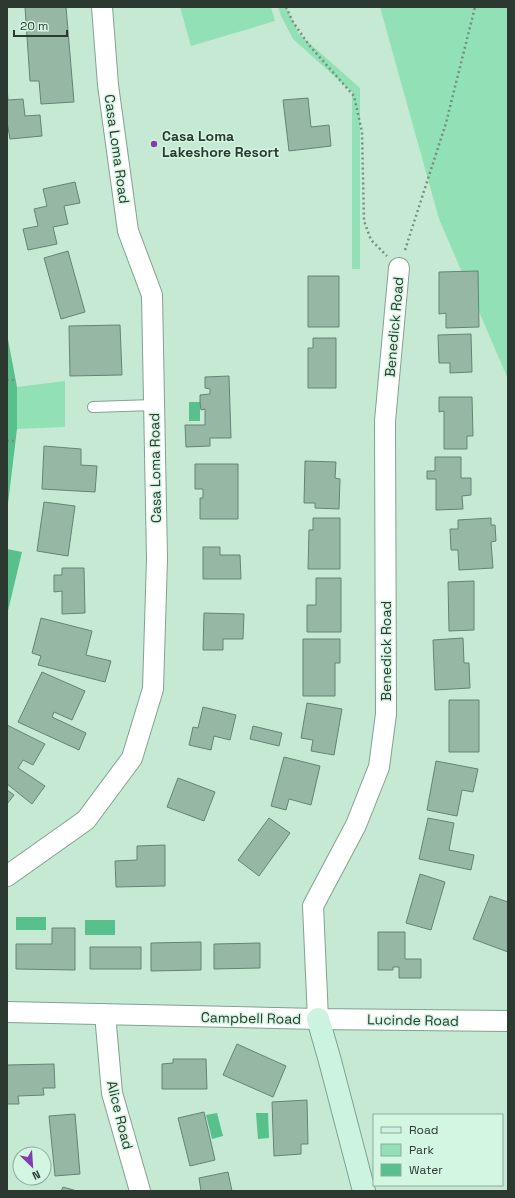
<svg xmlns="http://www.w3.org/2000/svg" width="515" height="1198" font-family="'Space Grotesk',sans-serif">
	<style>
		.green { fill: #92e1b6 }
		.water { fill: #58c08c }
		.building { fill: #95b7a3; stroke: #648472 }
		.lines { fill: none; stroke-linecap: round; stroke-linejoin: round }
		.lane-casing { stroke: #81a28f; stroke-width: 12 }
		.street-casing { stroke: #81a28f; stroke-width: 22 }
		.secondary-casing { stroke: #81a28f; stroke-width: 24 }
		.path { stroke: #768e80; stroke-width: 2.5; stroke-dasharray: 2 3; stroke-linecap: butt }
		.lane { stroke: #fff; stroke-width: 10 }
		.street { stroke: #fff; stroke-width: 20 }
		.secondary { stroke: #ccf2e0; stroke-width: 22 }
		.poi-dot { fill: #823db0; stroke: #d3f6e1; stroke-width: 1.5 }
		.labels { text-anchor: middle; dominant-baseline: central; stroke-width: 3; stroke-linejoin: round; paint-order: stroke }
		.poi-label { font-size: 14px; font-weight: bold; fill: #2b3930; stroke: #d3f6e1; text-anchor: start }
		.street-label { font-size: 14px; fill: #2b3930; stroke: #d3f6e1 }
	</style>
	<rect width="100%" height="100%" fill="#c6e9d4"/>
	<path class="green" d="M180,7H271L275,21L191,46Z
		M278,7H286L299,34L360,88V269H352V92L293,39L281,16Z
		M380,7H508V379L439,219Z
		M65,381V427L17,429V387Z"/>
	<path class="water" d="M7,334L17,387V429L7,512Z
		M189,402H200V421H189Z
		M7,549L22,552L7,615Z
		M16,917H46V930H16Z
		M85,920H115V935H85Z
		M217,1113L223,1136L212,1139L206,1115Z
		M256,1113H268L269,1138L258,1139Z"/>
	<path class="building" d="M25,7H66L74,102L41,104L39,81H30Z
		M7,88L8,100L23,99L25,116L40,115L42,136L10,139L7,122Z
		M308,98L311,127L329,125L331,146L289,151L283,100Z
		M75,182L80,203L64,206L68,224L53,227L57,244L28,250L23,229L38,226L34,209L47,206L43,189Z
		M68,251L85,312L61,319L44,258Z
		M478,271L479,327L446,328V313L439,314V272Z
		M308,276H339V327H308Z
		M120,325L122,375L70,376L69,326Z
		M471,334L472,372L450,373V363H439L438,335Z
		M313,338H336V388H308V348H313Z
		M229,376L231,438H210V446L186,447L185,425H205V409L201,410L200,402V395L210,394V389L205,388V377Z
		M439,397H472L473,436H467V449H444V411L439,412Z
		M44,446L81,449V465L97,466L95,492L42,489Z
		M435,457H461V478H471V495L462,496L463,509L436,510V479H427V471H435Z
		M305,461L336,462L335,478L340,479L339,509L315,508V503H304Z
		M195,464H238V519H200V498H203V489H195Z
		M44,502L75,506L68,556L37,551Z
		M313,518H340V569H308L309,530H313Z
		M491,518V525H495L496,541L491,542L493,568L459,570L458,550H451L450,529H458V520Z
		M203,547H220V555H240L241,579H203Z
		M62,568H84L85,613L62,614V591L54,592V575H62Z
		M316,578H341V632H307V605H316Z
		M474,581V630L449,631L448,582Z
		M204,613L244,614L243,639H223V650H203Z
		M41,618L92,631L86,655L111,661L105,682L38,665L41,656L32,653Z
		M463,638L464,663H469L470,688L435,690L433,640Z
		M303,639H340V663H335V696H303Z
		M42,672L85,691L72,720L54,712L52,717L86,733L79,750L18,722Z
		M449,700H479V752H449Z
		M307,703L342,709L334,755L311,751L313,740L301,738Z
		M203,707L236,715L230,740L214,736L211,750L189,745L193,727L198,728Z
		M7,725L45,744L33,765L23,760L18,768L45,786L32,804L7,784Z
		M253,726L282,733L279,746L250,739Z
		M284,757L320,766L311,805L289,799L286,810L271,806Z
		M436,761L478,769L473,792L462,790L457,816L427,810Z
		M178,778L215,792L204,821L167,807Z
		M7,790L14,795L7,804Z
		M269,818L290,833L259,876L238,860Z
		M428,818L454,823L449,850L474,855L471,870L419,859Z
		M165,845V886L116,887L115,861L137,860V846Z
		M420,874L445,882L431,930L406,923Z
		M490,896L508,902V952L473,939Z
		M52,928H75V970L16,969V944H52Z
		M378,932H405V959H421V978H399V967H393V970H378Z
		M201,942V970L151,971V943Z
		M260,943V968L214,969V944Z
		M90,947H141V969H90Z
		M237,1044L286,1066L273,1097L223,1075Z
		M173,1059H206L207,1089H162V1064L173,1063Z
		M54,1064L55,1088H43L44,1095L18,1096L19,1104H7V1065Z
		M307,1100L308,1144H301V1154L274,1156L272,1102Z
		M204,1112L215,1160L190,1166L178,1118Z
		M75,1114L80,1174L55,1176L49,1116Z
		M228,1172L232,1191H201L199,1178Z
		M63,1187L77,1191H61Z"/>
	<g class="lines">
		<defs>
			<path id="lane" d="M93,407L154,405"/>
			<path id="street" d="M7,876L86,820L132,758L153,689L157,559L152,295L128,231L108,85L102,7
				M7,1012L318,1019L508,1021
				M105,1014L112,1093L140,1191
				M318,1019L313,906L356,825L379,767L386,714L385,421L399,268"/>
			<path id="secondary" d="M318,1019L330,1061L364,1191"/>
		</defs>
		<use href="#lane" class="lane-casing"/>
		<use href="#street" class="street-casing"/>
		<use href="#secondary" class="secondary-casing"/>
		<path class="path" d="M286,7L293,22L309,45L354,96L362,132L364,221L371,240L387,256
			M405,250L446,123L475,7
			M7,380H15
			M7,441H15"/>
		<use href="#lane" class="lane"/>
		<use href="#street" class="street"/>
		<use href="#secondary" class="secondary"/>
	</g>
	<circle class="poi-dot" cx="154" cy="144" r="4"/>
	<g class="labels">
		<g class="poi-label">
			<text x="162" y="136">Casa Loma<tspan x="162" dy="16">Lakeshore Resort</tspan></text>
		</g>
		<g class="street-label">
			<text transform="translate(117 149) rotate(82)">Casa Loma Road</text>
			<text transform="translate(394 327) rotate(-85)">Benedick Road</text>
			<text transform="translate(155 468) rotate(-91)">Casa Loma Road</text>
			<text transform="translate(386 651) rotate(-90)">Benedick Road</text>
			<text transform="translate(251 1018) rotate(1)">Campbell Road</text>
			<text transform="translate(413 1020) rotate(1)">Lucinde Road</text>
			<text transform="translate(120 1115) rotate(76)">Alice Road</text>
		</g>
	</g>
	<rect width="515" height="1198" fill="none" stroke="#2b3930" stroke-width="16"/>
	<rect x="373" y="1114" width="130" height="72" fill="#d3f6e1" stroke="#90aa9a"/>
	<rect x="381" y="1127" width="20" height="6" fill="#ccf2e0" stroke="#90aa9a"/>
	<text x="409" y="1134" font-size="12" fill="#2b3930">Road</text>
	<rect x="381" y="1144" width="20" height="12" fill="#92e1b6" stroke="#90aa9a"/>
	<text x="409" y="1154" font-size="12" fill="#2b3930">Park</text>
	<rect x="381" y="1164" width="20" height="12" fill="#58c08c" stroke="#90aa9a"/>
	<text x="409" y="1174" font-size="12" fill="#2b3930">Water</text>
	<g transform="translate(32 1166) rotate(155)"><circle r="19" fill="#d3f6e1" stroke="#90aa9a"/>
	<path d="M0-3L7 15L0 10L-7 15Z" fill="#823db0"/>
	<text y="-6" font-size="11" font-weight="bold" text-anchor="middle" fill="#2b3930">N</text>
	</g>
	<path d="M14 30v6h53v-6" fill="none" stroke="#2b3930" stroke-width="2"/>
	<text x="20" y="30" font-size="12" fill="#2b3930" stroke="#d3f6e1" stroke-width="3" paint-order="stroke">20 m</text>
</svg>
